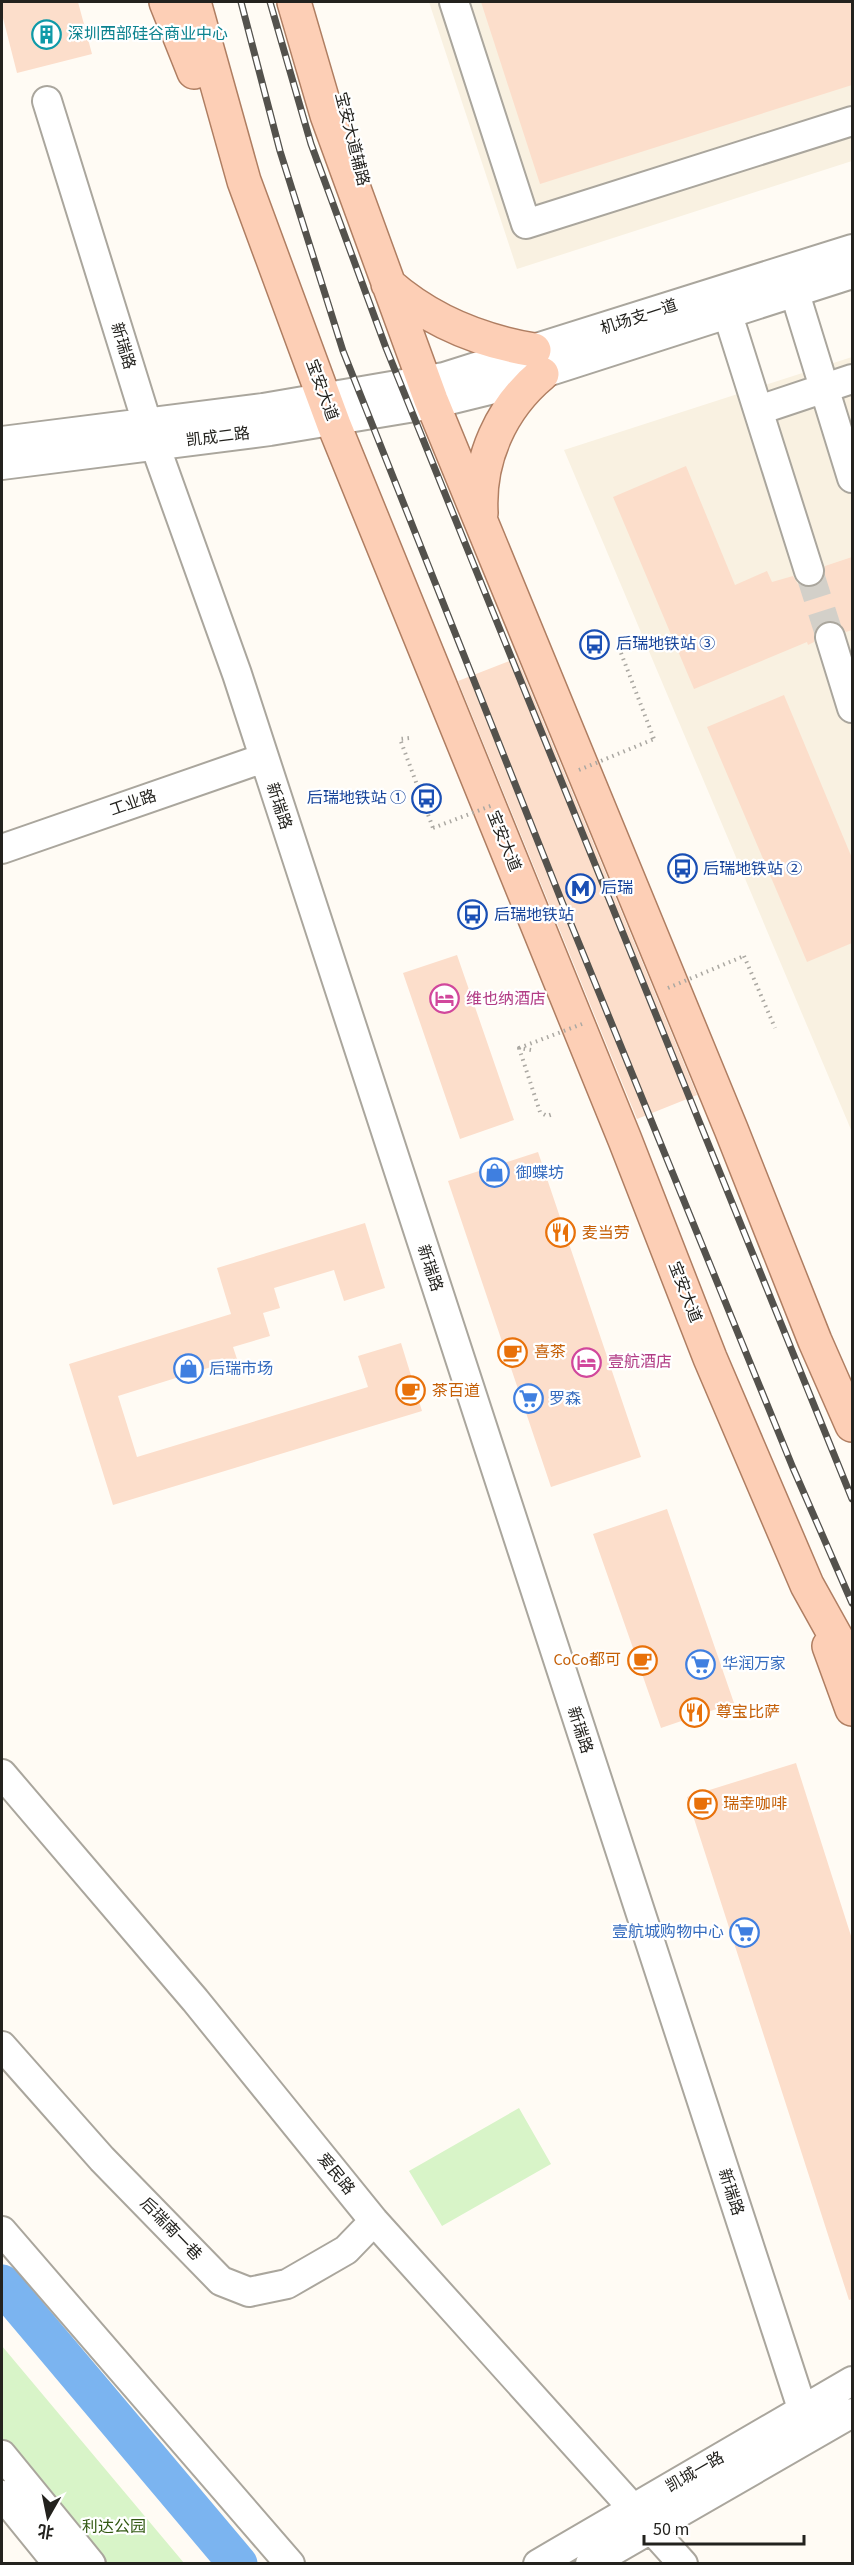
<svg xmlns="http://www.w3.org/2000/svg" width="854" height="2565" font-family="'Source Sans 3','Noto Sans SC',sans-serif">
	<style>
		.built { fill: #f9f1e1 }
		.green { fill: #d8f4c8 }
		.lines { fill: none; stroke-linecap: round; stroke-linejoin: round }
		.river { stroke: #7bb4f0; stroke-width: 39 }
		.building { fill: #fcdecb }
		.minor-tunnel { stroke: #d3d0c9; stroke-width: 28; stroke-dasharray: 28 14; stroke-linecap: butt }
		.minor-casing { stroke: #aaa69d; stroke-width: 32 }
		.major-casing { stroke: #af7e62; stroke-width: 36 }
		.path { stroke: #aba8a2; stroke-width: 4; stroke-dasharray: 1.5 4.5; stroke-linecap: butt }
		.minor { stroke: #fff; stroke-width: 28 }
		.major { stroke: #fdcfb6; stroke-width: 33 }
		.rail-casing { stroke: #54524d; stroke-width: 7 }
		.rail { stroke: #fff; stroke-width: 4.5; stroke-dasharray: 14; stroke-linecap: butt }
		.path-bridge { stroke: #aba8a2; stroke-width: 4; stroke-dasharray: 1.5 4.5; stroke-linecap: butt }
		.labels { text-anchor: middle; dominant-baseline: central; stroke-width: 4.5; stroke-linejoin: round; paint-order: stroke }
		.culture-label { font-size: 16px; fill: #0d838f; stroke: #fff; text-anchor: start }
		.street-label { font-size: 16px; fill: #23221e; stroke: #fff }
		.transit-label { font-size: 16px; fill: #164399; stroke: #fff; text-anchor: start }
		.hotel-label { font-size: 16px; fill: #b23c85; stroke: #fff; text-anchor: start }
		.shop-label { font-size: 16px; fill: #366cbe; stroke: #fff; text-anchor: start }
		.food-label { font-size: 16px; fill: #c56008; stroke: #fff; text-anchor: start }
		.park-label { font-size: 16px; fill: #325912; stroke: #fff }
	</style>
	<rect width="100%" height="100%" fill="#fffbf4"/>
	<path class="built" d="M429,2H852V161L517,269Z
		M852,357V1132L564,450Z"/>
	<path class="green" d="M519,2108L551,2164L442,2226L409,2171Z
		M2,2346L184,2563H105L2,2439Z"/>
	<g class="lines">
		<path class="river" d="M2,2284L238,2564"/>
	</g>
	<path class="building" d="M2,2H78L92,54L17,73L2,14Z
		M481,2H852V85L540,184Z
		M686,466L735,585L767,571L772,582L793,576L798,584L813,587L822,582L825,566L852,557V630L846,632L834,621H825L814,633V642L808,645L807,642L694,689L613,497Z
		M517,658L697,1095L637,1119L458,681Z
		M784,695L852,858V943L807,962L707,727Z
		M457,955L514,1120L460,1139L403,973Z
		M538,1152L641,1457L551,1487L448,1181Z
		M365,1223L385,1288L344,1301L334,1270L274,1288L280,1308L263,1313L270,1336L233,1347L237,1359L118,1396L137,1457L368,1387L358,1356L401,1343L422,1411L113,1505L69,1364L231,1314L217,1268Z
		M667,1509L734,1703L661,1728L593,1534Z
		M796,1763L852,1939V2299L849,2300L687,1797Z"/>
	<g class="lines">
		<path class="minor-tunnel" d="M809,571L830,637"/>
		<defs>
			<path id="minor" d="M454,2L526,224L852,121
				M47,101L147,423L237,674L811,2436
				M789,274L852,478
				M722,296L809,571
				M759,410L852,379
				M2,441L263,408L444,377L852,249
				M2,465L270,431L433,404L494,389L852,274
				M830,637L852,708
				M2,849L264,758
				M2,1774L195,2000L374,2221L683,2564
				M2,2046L102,2159L221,2281L249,2292L287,2284L346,2250L374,2221
				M2,2231L290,2564
				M2,2455L91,2564
				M2,2495L58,2564
				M538,2564L852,2381
				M590,2564L852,2413"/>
			<path id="major" d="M166,2L194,72
				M194,2L244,181L334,425L625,1140L710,1358L807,1585L852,1666
				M294,2L327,115L431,400L731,1129L815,1341L852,1425
				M388,284C430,321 480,341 534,350
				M481,513C478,459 501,408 542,374
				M829,1646L852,1709"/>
		</defs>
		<use href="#minor" class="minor-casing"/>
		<use href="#major" class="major-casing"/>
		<path class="path" d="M621,653L654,739
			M409,738L400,739L433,828
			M744,956L775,1028
			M531,1050L519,1048L540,1112L547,1116L553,1114"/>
		<use href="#minor" class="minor"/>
		<use href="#major" class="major"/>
		<defs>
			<path id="rail" d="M241,2L280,151L343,351L560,897L793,1468L852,1603
				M270,2L311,144L386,348L852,1499"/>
		</defs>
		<use href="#rail" class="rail-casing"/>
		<use href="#rail" class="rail"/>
		<path class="path-bridge" d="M579,770L654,739
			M433,828L493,805
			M668,988L744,956
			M519,1048L582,1024"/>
	</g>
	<defs>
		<symbol id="building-ring" viewBox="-11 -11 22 22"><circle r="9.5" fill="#fff" stroke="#0f9aa8" stroke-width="1.5"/><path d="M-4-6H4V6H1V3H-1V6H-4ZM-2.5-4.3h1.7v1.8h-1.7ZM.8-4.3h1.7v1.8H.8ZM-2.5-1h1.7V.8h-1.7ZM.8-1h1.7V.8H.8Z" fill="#0f9aa8"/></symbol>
		<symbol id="bus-ring" viewBox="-11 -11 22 22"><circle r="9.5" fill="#fff" stroke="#1a4fb4" stroke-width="1.5"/><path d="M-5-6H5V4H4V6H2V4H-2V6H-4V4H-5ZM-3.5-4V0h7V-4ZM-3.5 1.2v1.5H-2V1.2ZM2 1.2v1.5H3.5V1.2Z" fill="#1a4fb4"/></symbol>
		<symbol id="metro-ring" viewBox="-11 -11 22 22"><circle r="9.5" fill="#fff" stroke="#1a4fb4" stroke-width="1.5"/><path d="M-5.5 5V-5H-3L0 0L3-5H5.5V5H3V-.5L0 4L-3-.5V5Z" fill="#1a4fb4"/></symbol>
		<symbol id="hotel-ring" viewBox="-11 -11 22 22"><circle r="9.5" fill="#fff" stroke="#d1479c" stroke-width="1.5"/><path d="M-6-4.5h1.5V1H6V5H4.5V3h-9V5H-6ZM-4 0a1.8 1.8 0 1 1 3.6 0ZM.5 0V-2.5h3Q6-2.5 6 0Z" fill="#d1479c"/></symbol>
		<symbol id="shop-ring" viewBox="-11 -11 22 22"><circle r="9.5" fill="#fff" stroke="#3f7fe0" stroke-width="1.5"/><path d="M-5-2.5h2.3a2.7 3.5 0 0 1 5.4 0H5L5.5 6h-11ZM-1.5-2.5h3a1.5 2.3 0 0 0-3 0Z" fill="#3f7fe0"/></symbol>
		<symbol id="restaurant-ring" viewBox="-11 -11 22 22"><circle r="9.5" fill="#fff" stroke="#e8710a" stroke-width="1.5"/><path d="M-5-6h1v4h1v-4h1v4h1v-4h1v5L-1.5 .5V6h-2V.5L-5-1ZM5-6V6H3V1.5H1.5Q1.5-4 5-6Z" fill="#e8710a"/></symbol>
		<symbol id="cafe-ring" viewBox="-11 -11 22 22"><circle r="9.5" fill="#fff" stroke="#e8710a" stroke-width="1.5"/><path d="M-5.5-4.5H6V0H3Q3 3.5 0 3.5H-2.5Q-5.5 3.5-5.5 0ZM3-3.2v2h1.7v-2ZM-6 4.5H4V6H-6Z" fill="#e8710a"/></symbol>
		<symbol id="supermarket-ring" viewBox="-11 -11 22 22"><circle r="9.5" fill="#fff" stroke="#3f7fe0" stroke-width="1.5"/><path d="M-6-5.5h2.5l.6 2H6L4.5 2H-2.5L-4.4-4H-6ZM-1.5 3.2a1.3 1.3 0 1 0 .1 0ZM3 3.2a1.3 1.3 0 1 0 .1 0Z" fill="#3f7fe0"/></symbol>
	</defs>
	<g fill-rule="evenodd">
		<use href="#building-ring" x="30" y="18" width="33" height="33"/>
		<use href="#bus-ring" x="578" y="628" width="33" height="33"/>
		<use href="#bus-ring" x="410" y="782" width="33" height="33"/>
		<use href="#bus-ring" x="666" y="852" width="33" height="33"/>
		<use href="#metro-ring" x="564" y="872" width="33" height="33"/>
		<use href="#bus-ring" x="456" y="898" width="33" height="33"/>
		<use href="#hotel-ring" x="428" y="982" width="33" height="33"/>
		<use href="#shop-ring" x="478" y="1156" width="33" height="33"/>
		<use href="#restaurant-ring" x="544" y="1216" width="33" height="33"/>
		<use href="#cafe-ring" x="496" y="1336" width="33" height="33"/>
		<use href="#hotel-ring" x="570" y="1346" width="33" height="33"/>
		<use href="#shop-ring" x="172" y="1352" width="33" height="33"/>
		<use href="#cafe-ring" x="394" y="1374" width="33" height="33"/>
		<use href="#supermarket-ring" x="512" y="1382" width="33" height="33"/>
		<use href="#cafe-ring" x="626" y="1644" width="33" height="33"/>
		<use href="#supermarket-ring" x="684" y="1648" width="33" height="33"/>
		<use href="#restaurant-ring" x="678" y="1696" width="33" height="33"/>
		<use href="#cafe-ring" x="686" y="1788" width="33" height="33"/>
		<use href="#supermarket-ring" x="728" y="1916" width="33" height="33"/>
	</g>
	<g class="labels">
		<g class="culture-label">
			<text x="68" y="34">深圳西部硅谷商业中心</text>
		</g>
		<g class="street-label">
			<text transform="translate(352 139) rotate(76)">宝安大道辅路</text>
			<text transform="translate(639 317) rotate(-18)">机场支一道</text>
			<text transform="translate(123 346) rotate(73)">新瑞路</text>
			<text transform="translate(322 390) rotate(70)">宝安大道</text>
			<text transform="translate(218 437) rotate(-7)">凯成二路</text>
			<text transform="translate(133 803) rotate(-19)">工业路</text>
			<text transform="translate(279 806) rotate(72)">新瑞路</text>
			<text transform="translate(504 841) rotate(68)">宝安大道</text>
			<text transform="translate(430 1268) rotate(72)">新瑞路</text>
			<text transform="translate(685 1292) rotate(69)">宝安大道</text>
			<text transform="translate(580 1730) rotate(72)">新瑞路</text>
			<text transform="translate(336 2174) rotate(51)">爱民路</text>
			<text transform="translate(731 2192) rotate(72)">新瑞路</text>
			<text transform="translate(171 2229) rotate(46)">后瑞南一巷</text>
			<text transform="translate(695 2472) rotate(-30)">凯城一路</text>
		</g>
		<g class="transit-label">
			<text x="616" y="644">后瑞地铁站 ③</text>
			<text x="406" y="798" text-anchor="end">后瑞地铁站 ①</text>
			<text x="703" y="869">后瑞地铁站 ②</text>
			<text x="601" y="888">后瑞</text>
			<text x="494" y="915">后瑞地铁站</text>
		</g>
		<g class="hotel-label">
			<text x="466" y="999">维也纳酒店</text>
			<text x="608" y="1362">壹航酒店</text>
		</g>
		<g class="shop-label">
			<text x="516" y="1173">御蝶坊</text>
			<text x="209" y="1369">后瑞市场</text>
			<text x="549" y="1399">罗森</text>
			<text x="722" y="1664">华润万家</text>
			<text x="724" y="1932" text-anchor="end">壹航城购物中心</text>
		</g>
		<g class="food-label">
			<text x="582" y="1233">麦当劳</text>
			<text x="534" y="1352">喜茶</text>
			<text x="432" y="1391">茶百道</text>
			<text x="621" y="1660" text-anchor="end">CoCo都可</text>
			<text x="716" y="1712">尊宝比萨</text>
			<text x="723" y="1804">瑞幸咖啡</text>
		</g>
		<g class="park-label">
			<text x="114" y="2527">利达公园</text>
		</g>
	</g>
	<rect width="854" height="2565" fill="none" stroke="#23221e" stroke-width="6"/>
	<g transform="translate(48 2517) rotate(189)" stroke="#ffffff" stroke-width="4.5" paint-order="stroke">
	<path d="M0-4.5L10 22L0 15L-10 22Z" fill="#23221e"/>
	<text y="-9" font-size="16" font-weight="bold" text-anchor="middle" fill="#23221e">北</text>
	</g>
	<path d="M644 2535v9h160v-9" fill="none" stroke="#23221e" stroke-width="3"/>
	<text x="653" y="2535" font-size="18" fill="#23221e" stroke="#ffffff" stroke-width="4.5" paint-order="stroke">50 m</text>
</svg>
